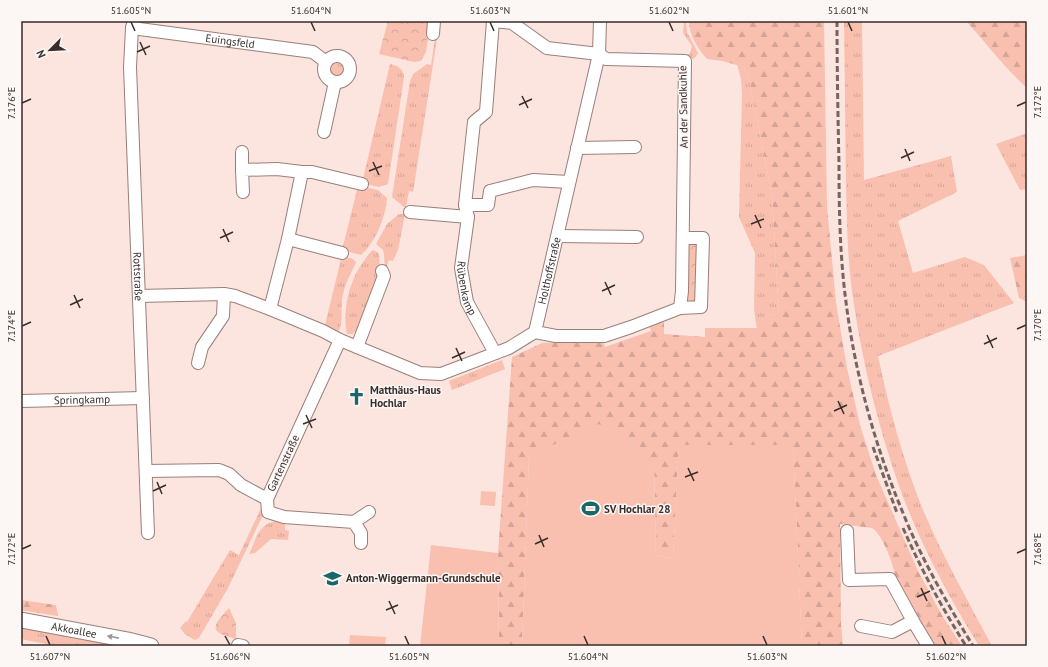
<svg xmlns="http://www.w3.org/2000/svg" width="1048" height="667" font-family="'PT Sans',sans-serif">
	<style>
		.grass { fill: url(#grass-tufts) }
		.forest { fill: url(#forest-firs) }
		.park { fill: url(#park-crowns) }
		.pitch { fill: #f9bfaf }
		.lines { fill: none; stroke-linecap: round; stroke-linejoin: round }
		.minor-casing { stroke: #997f78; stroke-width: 14 }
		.major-casing { stroke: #997f78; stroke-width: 17 }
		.minor { stroke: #fff; stroke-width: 12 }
		.major { stroke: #fff; stroke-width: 15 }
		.rail { stroke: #746561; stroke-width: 3; stroke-dasharray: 6 3; stroke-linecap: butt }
		.oneway { fill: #9c9694 }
		.ticks { fill: none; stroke: #382d2a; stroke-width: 1.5 }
		.labels { text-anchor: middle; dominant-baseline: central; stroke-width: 3; stroke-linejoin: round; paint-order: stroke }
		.street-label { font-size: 11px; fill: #382d2a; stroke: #fcf6f5 }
		.poi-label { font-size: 11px; font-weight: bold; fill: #382d2a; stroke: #fcf6f5; text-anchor: start }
		.neatline { fill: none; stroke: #382d2a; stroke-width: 1.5 }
		.ticks-label { font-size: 10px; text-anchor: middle; fill: #382d2a }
	</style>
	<defs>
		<pattern id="grass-tufts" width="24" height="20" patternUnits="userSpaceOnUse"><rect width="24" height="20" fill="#f9bfaf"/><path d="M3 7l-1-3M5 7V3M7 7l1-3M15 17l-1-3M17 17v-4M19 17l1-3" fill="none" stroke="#d6a497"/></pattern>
		<pattern id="forest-firs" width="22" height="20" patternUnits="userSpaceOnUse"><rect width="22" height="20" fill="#f9bfaf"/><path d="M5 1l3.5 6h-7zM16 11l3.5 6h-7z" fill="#d6a497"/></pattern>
		<pattern id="park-crowns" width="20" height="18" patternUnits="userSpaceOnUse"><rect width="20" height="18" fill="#f9bfaf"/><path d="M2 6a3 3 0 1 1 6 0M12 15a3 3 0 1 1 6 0" fill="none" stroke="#d6a497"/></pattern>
	</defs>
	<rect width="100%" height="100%" fill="#fce5df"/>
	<path class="grass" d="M684,21H686L687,32L698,53C695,60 690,60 684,59L690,53L692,46L683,33Z
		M844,21H862L864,180L951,156L957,192L898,221L913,273L965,257L984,265L1014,303L878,356C889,408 903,460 923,510C943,557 968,601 992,646H979C947,594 918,540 898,483C878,425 863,365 854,305C847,263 847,220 846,178C845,126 845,73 844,21Z
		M435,39H437L413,192L409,191L406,207H404L392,197L410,81L413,74L427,64L431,65Z
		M330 70a7 7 0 1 1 14 0a7 7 0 1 1-14 0Z
		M390,64C398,66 403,68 404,77L388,184L379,187L362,183Z
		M737,64L744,67L750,83L772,196L779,313L770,315L756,324L754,309L755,253L739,217L742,94L741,79Z
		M1027,133V189L1020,190L996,144Z
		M358,186L378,190L387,198C386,217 375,243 361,255L342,250Z
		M399,214H405L398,250L393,261L389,260L385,270L384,254L383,250L376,244L387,224Z
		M373,250L379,253L380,271L358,326L361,331L357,330L352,334H347C342,309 349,282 363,262C366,258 369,253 373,250Z
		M342,255L353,259L356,262L355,265C349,276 344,287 342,300C341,310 343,321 339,331L325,325Z
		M502,360L505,369L452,390L449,381Z
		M263,504V515L228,588L199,638L195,640C189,637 184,634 180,628L186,621L187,622L230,550L239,555Z
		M278,521L285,522V530L289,531L288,540L271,539L255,553L249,554C257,538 258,523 278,521Z
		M21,625L124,646H56L21,639Z"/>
	<path class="forest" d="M689,21H824L827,206L836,303L847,368L860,425L876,475L918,571L943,617L962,646H932L894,581C894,577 895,574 894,571C892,560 881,533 872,528L840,524L841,625L843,646H802L793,446H679L673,559L656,555L654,462L529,456L522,646H499L498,553L512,357L542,343L603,340L605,347L651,331L649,324L664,319V334L705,337V328H757L756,324L770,315L779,313L772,196L750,83L744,67L722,61L707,59C698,49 689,35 689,21Z
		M966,21H1027V88C1005,68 986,43 966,21Z
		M1027,255V302L1019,298L1010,258Z
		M21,600L56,605L58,616L21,610Z"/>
	<path class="park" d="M388,21H430L426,52L421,61L414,62L379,54Z
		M686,240L701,241L700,302L685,303Z
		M229,608L236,623V639C210,632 210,628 229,608Z"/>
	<path class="pitch" d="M599,424L630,437L654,462L656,555L673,559L679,445H793L802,646H522L529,456Z
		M481,491L496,492L495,506L480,505Z
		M431,545L498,553L499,646H420Z
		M350,635L386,637L385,646H349Z"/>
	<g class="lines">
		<defs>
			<g id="minor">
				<path id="s1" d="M134,21L132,28L130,67L148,533"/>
				<path d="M493,21L512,23L547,48L599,54L606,59L685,61L682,291L680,308L631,327L604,336H556L535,332"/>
				<path id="s2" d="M493,21L486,112L474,122L465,205L468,217L461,268L467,302L495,353"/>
				<path id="s3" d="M132,28L313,52L326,62"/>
				<path d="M433,34L434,21"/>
				<circle cx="337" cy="69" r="13"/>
				<path d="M324,132L335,82"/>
				<path d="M577,148L635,147"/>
				<path d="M242,152V170"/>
				<path d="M302,172H312L362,184"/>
				<path d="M243,192L242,170L277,169L302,172L288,239L270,309"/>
				<path d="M465,205H488L490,191L533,180L569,182"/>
				<path d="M410,212L468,217"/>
				<path d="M558,236L637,237"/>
				<path d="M288,239L342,253"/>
				<path id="s4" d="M139,296L224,294L235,296L270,309L323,331L340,340L420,373L441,374L509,348L535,332L599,54L600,21"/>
				<path d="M680,308L701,307L703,238H683"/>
				<path d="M340,340L267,499L268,512L284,517L354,522L361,533V543"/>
				<path d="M357,347L384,276L382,271"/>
				<path d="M198,363L202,347L223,316L224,294"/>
				<path id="s5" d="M21,401L143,398"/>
				<path d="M146,471L219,470L229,474L241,485L267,499"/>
				<path d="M354,522L369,512"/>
				<path d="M847,531L849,580L890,579L913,621"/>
				<path d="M861,626L892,632L913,621L928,646"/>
				<path d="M238,645L243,646"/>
			</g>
			<g id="major">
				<path id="s6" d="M21,620L128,640L151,646"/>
			</g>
		</defs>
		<use href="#minor" class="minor-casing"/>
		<use href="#major" class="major-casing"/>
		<use href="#minor" class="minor"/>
		<use href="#major" class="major"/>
		<path class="rail" d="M837,21C837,69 838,117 839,165C839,211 840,257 846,302C855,374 875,446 903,513C922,560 947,603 973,646
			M873,447L897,513
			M903,528C921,569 942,608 966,646"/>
	</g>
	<defs><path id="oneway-solid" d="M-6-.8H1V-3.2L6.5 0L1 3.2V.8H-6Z"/></defs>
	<use class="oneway" href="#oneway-solid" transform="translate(113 637) rotate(-169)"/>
	<path class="ticks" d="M131,22L135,31M311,22L315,31M490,22L494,31M669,22L673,31M848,22L852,31M140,42L146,55M137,52L150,46M522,96L528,108M22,103L31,99M519,105L532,99M1017,106L1026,102M905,149L910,161M901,158L914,152M373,162L379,175M369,171L382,166M755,215L761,228M751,224L764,219M223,229L229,242M220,238L233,232M605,282L611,295M602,291L615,285M74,295L80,308M70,305L83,299M22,326L31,322M1017,329L1026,325M987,335L993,348M984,344L997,338M456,348L462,361M452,358L465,352M838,401L844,414M834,411L847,405M306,415L312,428M303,424L316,419M688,468L694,481M685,477L698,472M157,482L162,494M153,491L166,485M539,535L544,547M535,544L548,538M22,549L31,545M1017,553L1026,549M921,588L927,601M917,597L930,591M389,601L395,614M386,610L398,605M46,636L50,645M225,636L230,645M405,636L409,645M584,636L588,645M763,636L767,645M942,636L946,645"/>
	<defs>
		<symbol id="church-bare" viewBox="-9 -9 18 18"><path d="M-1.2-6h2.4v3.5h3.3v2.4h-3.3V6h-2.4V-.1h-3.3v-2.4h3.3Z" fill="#186769" stroke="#fcf6f5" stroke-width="2.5" paint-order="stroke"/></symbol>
		<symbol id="stadium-bare" viewBox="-9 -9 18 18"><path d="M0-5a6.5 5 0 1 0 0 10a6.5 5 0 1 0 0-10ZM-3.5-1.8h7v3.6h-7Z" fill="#186769" stroke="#fcf6f5" stroke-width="2.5" paint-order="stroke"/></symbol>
		<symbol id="school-bare" viewBox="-9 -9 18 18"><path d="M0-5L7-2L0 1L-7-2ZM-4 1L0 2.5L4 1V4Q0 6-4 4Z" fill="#186769" stroke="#fcf6f5" stroke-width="2.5" paint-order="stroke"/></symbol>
	</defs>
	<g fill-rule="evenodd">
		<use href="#church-bare" x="344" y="384" width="25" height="25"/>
		<use href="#stadium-bare" x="578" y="496" width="25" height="25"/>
		<use href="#school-bare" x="320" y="566" width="25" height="25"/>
	</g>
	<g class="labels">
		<g class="street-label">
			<text stroke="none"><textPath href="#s3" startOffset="99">Euingsfeld</textPath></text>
			<text transform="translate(683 107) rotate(-91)">An der Sandkuhle</text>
			<text stroke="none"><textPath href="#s4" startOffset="484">Holthoffstraße</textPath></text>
			<text stroke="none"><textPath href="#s1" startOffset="256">Rottstraße</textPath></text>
			<text stroke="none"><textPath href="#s2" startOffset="275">Rübenkamp</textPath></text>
			<text stroke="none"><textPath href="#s5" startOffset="61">Springkamp</textPath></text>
			<text transform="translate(283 463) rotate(-65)">Gartenstraße</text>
			<text stroke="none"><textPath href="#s6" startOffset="54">Akkoallee</textPath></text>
		</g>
		<g class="poi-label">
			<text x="370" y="390">Matthäus-Haus<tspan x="370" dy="13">Hochlar</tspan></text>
			<text x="604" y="509">SV Hochlar 28</text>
			<text x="346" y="578">Anton-Wiggermann-Grundschule</text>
		</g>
	</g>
	<rect width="1048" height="667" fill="none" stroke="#fcf6f5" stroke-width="44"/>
	<g transform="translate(50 50) rotate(246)" stroke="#fcf6f5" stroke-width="3" paint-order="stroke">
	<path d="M0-3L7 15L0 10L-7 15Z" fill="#382d2a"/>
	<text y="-6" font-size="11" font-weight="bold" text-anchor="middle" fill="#382d2a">N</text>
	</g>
	<rect x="22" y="22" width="1004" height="623" class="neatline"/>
	<g class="ticks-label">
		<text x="131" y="14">51.605°N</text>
		<text x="311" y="14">51.604°N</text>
		<text x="490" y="14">51.603°N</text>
		<text x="669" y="14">51.602°N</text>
		<text x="848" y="14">51.601°N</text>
		<text transform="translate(1037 102) rotate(-90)" y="4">7.172°E</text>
		<text transform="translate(11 103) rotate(-90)" y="4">7.176°E</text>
		<text transform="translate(1037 325) rotate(-90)" y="4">7.170°E</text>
		<text transform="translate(11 326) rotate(-90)" y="4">7.174°E</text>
		<text transform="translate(1037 549) rotate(-90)" y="4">7.168°E</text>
		<text transform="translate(11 549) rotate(-90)" y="4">7.172°E</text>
		<text x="50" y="660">51.607°N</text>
		<text x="230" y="660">51.606°N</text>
		<text x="409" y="660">51.605°N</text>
		<text x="588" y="660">51.604°N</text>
		<text x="767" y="660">51.603°N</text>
		<text x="946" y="660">51.602°N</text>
	</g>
</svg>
